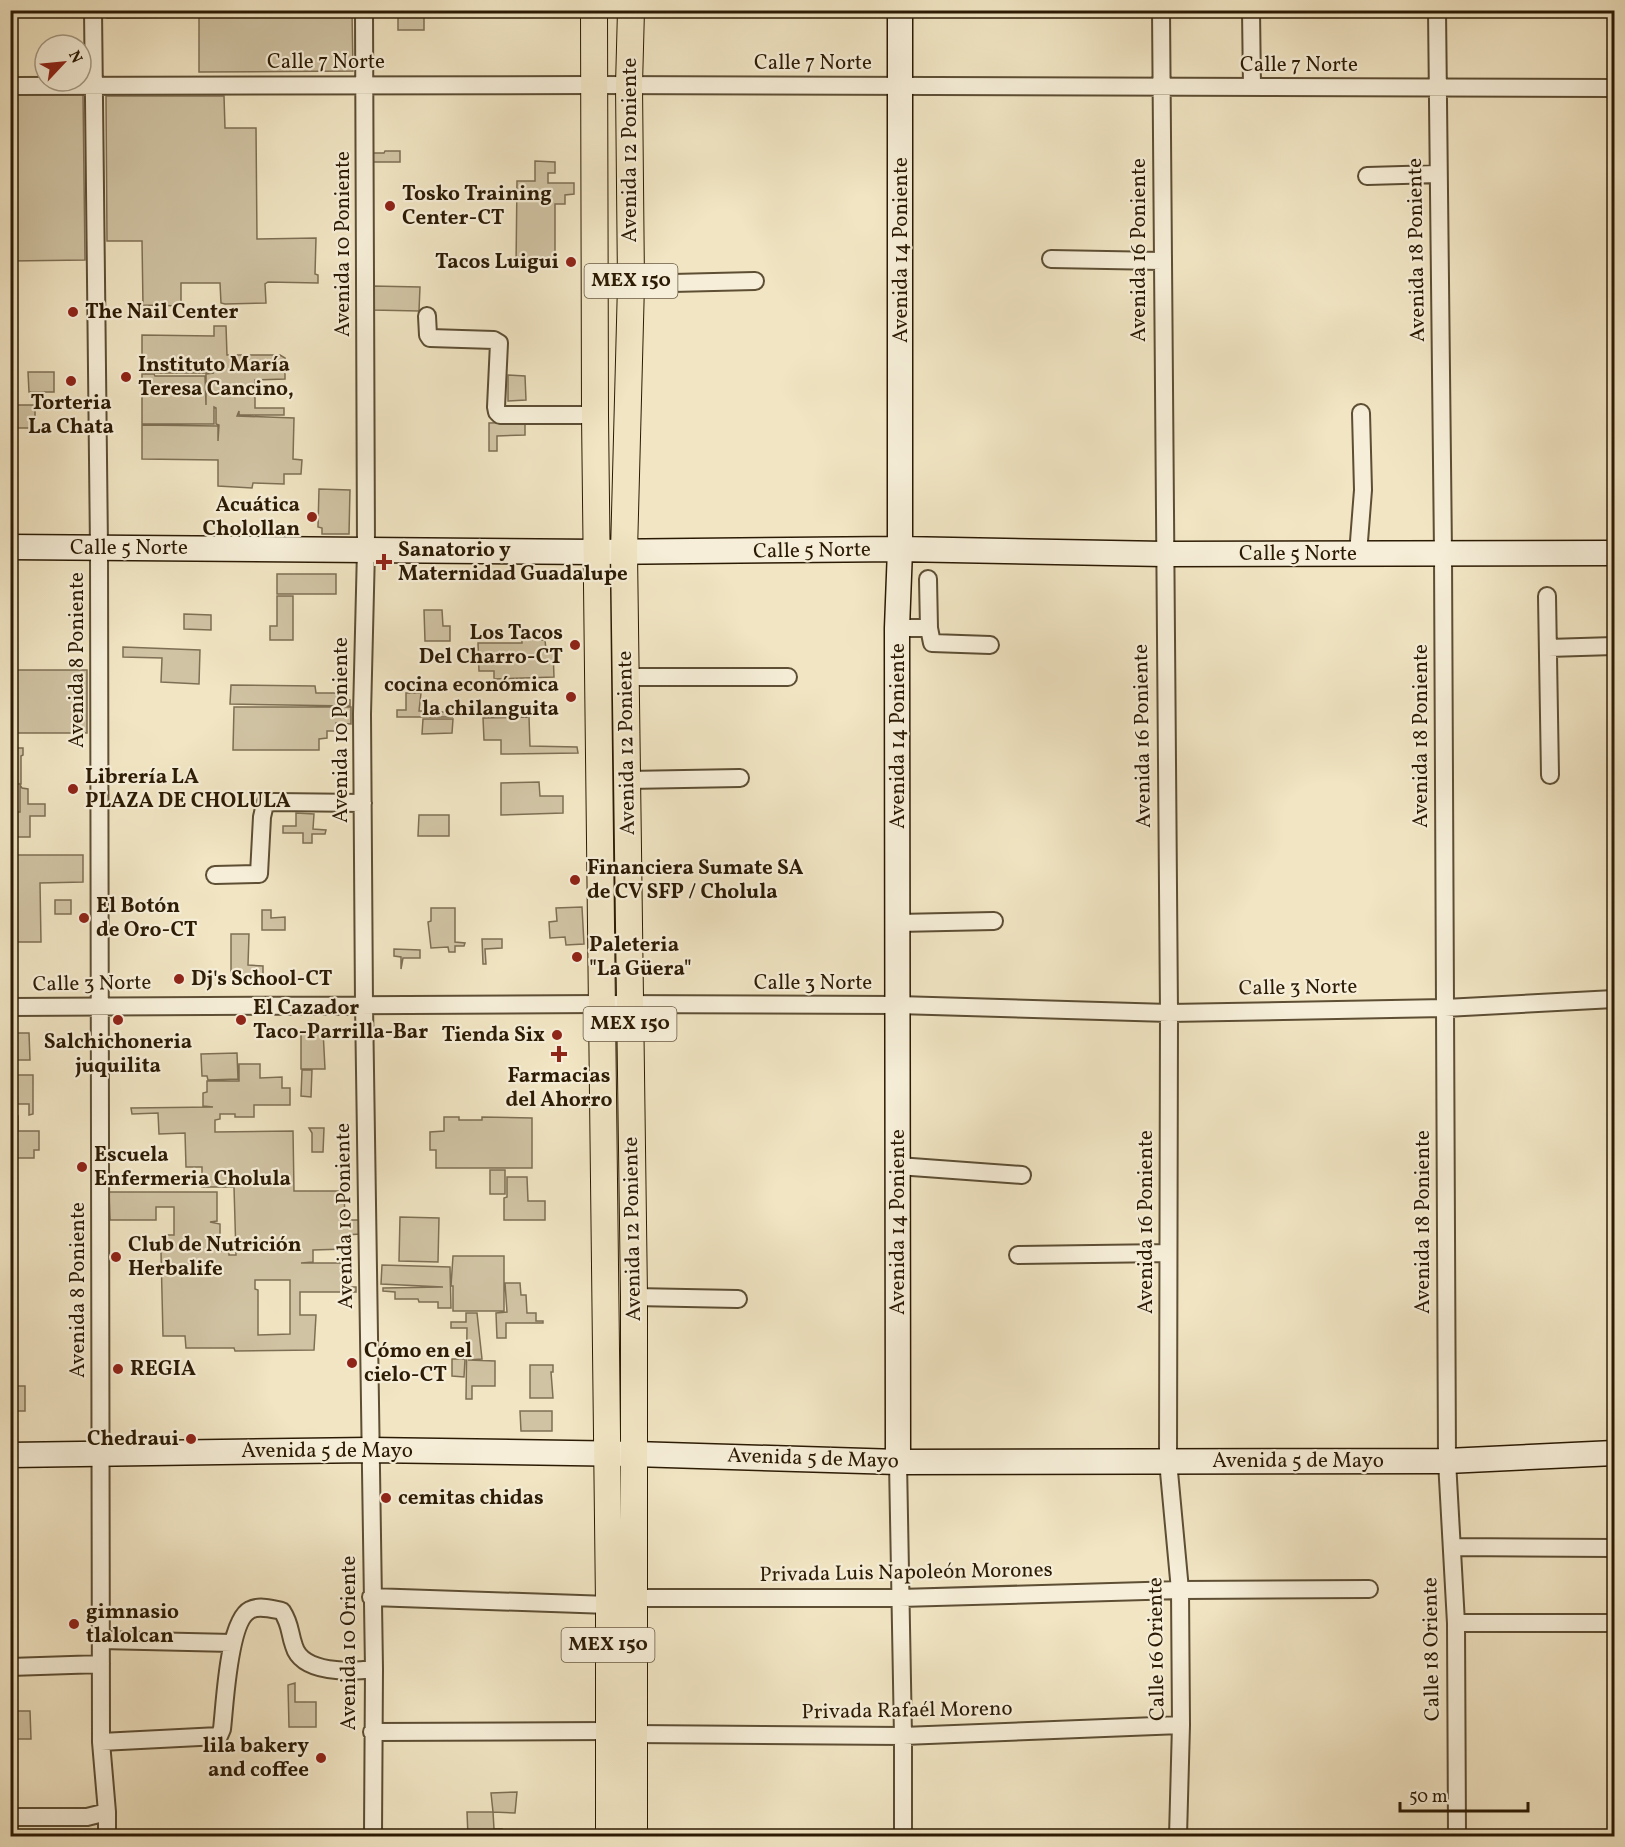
<svg xmlns="http://www.w3.org/2000/svg" width="1625" height="1847" font-family="Vollkorn,serif">
	<style>
		.green { fill: #d0c3a3; stroke: #7e6f54; stroke-width: 1.5; fill-rule: evenodd }
		.lines { fill: none; stroke-linecap: round; stroke-linejoin: round }
		.street-casing { stroke: #5d4e34; stroke-width: 20 }
		.secondary-casing { stroke: #2c1b04; stroke-width: 27 }
		.primary-casing { stroke: #2c1b04; stroke-width: 28 }
		.street { stroke: #f6eed8; stroke-width: 16 }
		.secondary { stroke: #f6eed8; stroke-width: 24 }
		.primary { stroke: #f1e5c3; stroke-width: 26 }
		.poi-dot { fill: #8f2418; stroke: #f6eed8; stroke-width: 2 }
		.labels { text-anchor: middle; dominant-baseline: central; stroke-width: 4.5; stroke-linejoin: round; paint-order: stroke }
		.shield { fill: #f6eed8; stroke: #695a44; stroke-width: 1.5 }
		.shield-label { font-size: 20px; font-weight: bold; fill: #2c1b04 }
		.street-label { font-size: 21px; fill: #2c1b04; stroke: #f6eed8 }
		.poi-label { font-size: 21px; font-weight: bold; fill: #2c1b04; stroke: #f6eed8; text-anchor: start }
	</style>
	<rect width="100%" height="100%" fill="#f1e5c3"/>
	<filter id="stains"><feTurbulence type="fractalNoise" baseFrequency=".00333" numOctaves="4"/><feColorMatrix values="0 0 0 0 .2 0 0 0 0 .09 0 0 0 0 .02 0 0 0 .5 -.17"/></filter>
	<radialGradient id="worn" r=".72"><stop offset=".6" stop-color="#630" stop-opacity="0"/><stop offset="1" stop-color="#630" stop-opacity=".3"/></radialGradient>
	<path class="green" d="M107,11H352L353,71L199,72V17L107,18Z
		M398,16L424,17V30H398Z
		M10,93H83L85,260L11,261Z
		M106,96H224L225,128H256L257,239L316,238L315,274L318,275V283L268,282L265,284L266,303L225,304L221,303L220,283H181V306L143,305L142,241H107Z
		M385,151H400V162H370V153H384Z
		M535,161L555,162V173H548V183H574V194L565,195V204H555V267H516L517,181H535Z
		M372,286L420,287L419,311L372,310Z
		M214,326H226L227,355H280L285,358V379L255,380V408H284V415H239V411L237,416L294,418L293,459L302,460L301,474H284V484L253,483L252,488L218,486V460L142,459V425L218,426V441L219,425L216,424V408L214,407V424H142V374H154L155,376H205L206,405V374L214,373H142V335L214,336Z
		M28,372H54V392H29Z
		M508,375L525,376L526,400L508,401Z
		M17,405H35V428H17Z
		M525,422V435L497,436V451H489V423Z
		M319,489L350,490L349,534H322V528L318,527Z
		M277,574H336V594H277Z
		M277,596H293V640H270V626H277Z
		M424,610H442L443,626H450V641H425Z
		M184,614L211,615V630L184,629Z
		M522,632H541L542,640H545L546,650H553L554,677L494,679V671H479L478,643H522Z
		M123,647L200,650L199,684L161,682L162,658L123,657Z
		M11,670H87V733H11Z
		M231,685L315,686L316,693H337V699L350,700V706L230,704Z
		M406,693H421L419,711H433V709H439V712H452V717H397V710H406Z
		M234,707H351V724L336,723V731H327V738L319,739V750H233Z
		M529,717L530,746L577,747L578,753L501,754V740H484L483,718Z
		M423,719H453L452,733L422,734Z
		M10,748H23V755L21,756V784H11Z
		M539,782L540,796H563V813L501,815V783Z
		M20,785L22,788L28,789V804H45V816H30V837H11V812H20Z
		M296,813L314,814L313,829L326,830L325,834H312V843H303V833H283V826H296Z
		M419,815H449V836H418Z
		M11,855H83V882L40,883L41,942H11Z
		M55,900H71V914H55Z
		M582,907L584,944L566,945L565,937L550,938L549,922L557,921L556,908Z
		M431,908H455V942L465,943L464,946H455V952H449L448,947L431,948L428,922L431,921Z
		M262,910H271V918L285,917V930H262Z
		M231,934H249L248,965L263,966V976L231,975Z
		M482,939H502V948L485,949L486,964H483Z
		M394,949L420,950V958H403L401,969V957L394,956Z
		M301,1030H323L325,1069H301Z
		M16,1033H29L30,1060H16Z
		M237,1053L238,1079L208,1080L207,1076H202L201,1054Z
		M239,1064H260V1078L282,1077V1088H290V1105H254V1117H235V1114H220V1119L215,1120V1132L293,1131L294,1191H344L345,1220H360L361,1234L344,1235L345,1249L313,1250V1262L301,1263H342L343,1287H356V1292H300V1315H316L314,1350L235,1351L234,1348H186L185,1336H163L161,1252L163,1235H174V1207H156V1220H110L109,1192H217V1221L210,1222L220,1224V1251H229V1255H236L234,1187H202V1167H186L185,1133L159,1134L158,1113L132,1114L131,1108L213,1107L203,1106V1093L207,1092V1081H239ZM255,1280H290V1334L258,1335V1290L255,1289Z
		M302,1070H312L311,1097L301,1096Z
		M16,1075H33V1114L29,1115V1104H11V1114V1099L16,1098Z
		M10,1116H18V1131H39V1150H34V1158H11Z
		M444,1117H459V1120H482V1117L532,1118V1168H436V1150H430V1132L444,1131Z
		M309,1128H324L323,1152H312V1133Z
		M490,1170H505V1194H490Z
		M507,1177H527L528,1201H545V1220H504V1198L507,1197Z
		M400,1217L439,1218L438,1262L399,1261Z
		M453,1256H504V1311H453V1286H451Z
		M382,1265L450,1267L451,1308H438V1302H419L418,1299H395V1292L383,1291V1288L443,1287L381,1284Z
		M505,1283H520L521,1295H526L527,1313H536V1321H543V1323H506V1338H497L496,1313L507,1312Z
		M466,1313H477L482,1359L468,1360L495,1361V1386H472V1399H466L467,1328H451V1322H466Z
		M452,1359H465L464,1377L452,1376Z
		M530,1365H553V1372H551L553,1398H530Z
		M11,1386H25V1411H11Z
		M520,1411H552V1431H521Z
		M295,1683V1702H316V1727H289L288,1685Z
		M11,1711H30L31,1739H11Z
		M517,1792L515,1813L493,1812L494,1829H502V1836H468L467,1812H493L491,1793Z"/>
	<g class="lines">
		<defs>
			<path id="street" d="M93,10L99,548L101,1742L107,1812V1836
				M364,10L366,550L362,714L364,1004L374,1669L373,1836
				M1161,10L1169,1013L1168,1461L1180,1590L1181,1725L1178,1836
				M1251,10L1252,87
				M1437,10L1443,553L1447,1461L1456,1623L1457,1836
				M10,86L596,85L1614,88
				M1367,176L1438,174
				M1051,259L1162,261
				M631,284L755,281
				M427,316L428,335L430,338L494,340L499,343L496,407L497,412L500,415H595
				M1358,554L1363,490L1361,413
				M1547,596L1550,775
				M897,628H929L928,579
				M929,628L932,643L990,645
				M1548,648L1614,646
				M625,677H788
				M628,780L740,778
				M215,875L259,874L262,817L265,804L274,802L363,803
				M898,923L994,921
				M10,1007L601,1004L898,1005L1169,1013L1445,1008L1614,999
				M898,1166L1022,1175
				M1018,1255L1168,1253
				M634,1297L738,1299
				M898,1462L903,1736V1836
				M1452,1547L1614,1548
				M371,1597L609,1605
				M633,1598H900L1180,1590L1369,1589
				M1456,1623H1614
				M101,1640L232,1643
				M10,1667L101,1664
				M372,1732L607,1731
				M633,1734L903,1736L1181,1725
				M101,1742L219,1736L222,1729C225,1705 228,1621 250,1610C259,1605 272,1609 282,1611C291,1625 289,1632 294,1646C302,1674 351,1672 374,1669
				M10,1817H87L107,1812"/>
			<path id="secondary" d="M10,547L596,552L900,549L1164,554L1614,553
				M10,1455L370,1450L634,1454L898,1462L1447,1461L1614,1453
				M898,1462L897,628L900,549V10"/>
			<path id="primary" d="M594,10L595,415L609,1605V1836
				M631,10L629,85L631,284L624,552L634,1297V1836"/>
		</defs>
		<use href="#street" class="street-casing"/>
		<use href="#secondary" class="secondary-casing"/>
		<use href="#primary" class="primary-casing"/>
		<use href="#street" class="street"/>
		<use href="#secondary" class="secondary"/>
		<use href="#primary" class="primary"/>
	</g>
	<g class="poi-dot">
		<circle cx="390" cy="206" r="6"/>
		<circle cx="571" cy="262" r="6"/>
		<circle cx="73" cy="312" r="6"/>
		<circle cx="126" cy="377" r="6"/>
		<circle cx="71" cy="381" r="6"/>
		<circle cx="312" cy="517" r="6"/>
		<path d="M381 553h6v6h6v6h-6v6h-6v-6h-6v-6h6z"/>
		<circle cx="575" cy="645" r="6"/>
		<circle cx="571" cy="697" r="6"/>
		<circle cx="73" cy="789" r="6"/>
		<circle cx="575" cy="880" r="6"/>
		<circle cx="84" cy="918" r="6"/>
		<circle cx="577" cy="957" r="6"/>
		<circle cx="179" cy="979" r="6"/>
		<circle cx="118" cy="1020" r="6"/>
		<circle cx="241" cy="1020" r="6"/>
		<circle cx="557" cy="1035" r="6"/>
		<path d="M556 1045h6v6h6v6h-6v6h-6v-6h-6v-6h6z"/>
		<circle cx="82" cy="1167" r="6"/>
		<circle cx="116" cy="1257" r="6"/>
		<circle cx="352" cy="1363" r="6"/>
		<circle cx="118" cy="1369" r="6"/>
		<circle cx="191" cy="1439" r="6"/>
		<circle cx="386" cy="1498" r="6"/>
		<circle cx="74" cy="1624" r="6"/>
		<circle cx="321" cy="1758" r="6"/>
	</g>
	<g class="labels">
		<g class="shield">
			<rect x="584.5" y="264" width="93" height="34" rx="4.5"/>
			<rect x="583.5" y="1007" width="93" height="34" rx="4.5"/>
			<rect x="561.5" y="1628" width="93" height="34" rx="4.5"/>
		</g>
		<g class="shield-label">
			<text x="631" y="281">MEX 150</text>
			<text x="630" y="1024">MEX 150</text>
			<text x="608" y="1645">MEX 150</text>
		</g>
		<g class="street-label">
			<text x="326" y="62">Calle 7 Norte</text>
			<text x="813" y="63">Calle 7 Norte</text>
			<text x="1299" y="65">Calle 7 Norte</text>
			<text transform="translate(630 150) rotate(-90)">Avenida 12 Poniente</text>
			<text transform="translate(343 244) rotate(-90)">Avenida 10 Poniente</text>
			<text transform="translate(901 250) rotate(-90)">Avenida 14 Poniente</text>
			<text transform="translate(1139 250) rotate(-90)">Avenida 16 Poniente</text>
			<text transform="translate(1417 250) rotate(-91)">Avenida 18 Poniente</text>
			<text x="129" y="548">Calle 5 Norte</text>
			<text transform="translate(812 551) rotate(-1)">Calle 5 Norte</text>
			<text x="1298" y="554">Calle 5 Norte</text>
			<text transform="translate(77 660) rotate(-90)">Avenida 8 Poniente</text>
			<text transform="translate(341 730) rotate(-90)">Avenida 10 Poniente</text>
			<text transform="translate(898 736) rotate(-90)">Avenida 14 Poniente</text>
			<text transform="translate(1143 736) rotate(-91)">Avenida 16 Poniente</text>
			<text transform="translate(1421 736) rotate(-90)">Avenida 18 Poniente</text>
			<text transform="translate(627 743) rotate(-91)">Avenida 12 Poniente</text>
			<text x="813" y="983">Calle 3 Norte</text>
			<text transform="translate(92 984) rotate(-1)">Calle 3 Norte</text>
			<text transform="translate(1298 988) rotate(-1)">Calle 3 Norte</text>
			<text transform="translate(345 1216) rotate(-91)">Avenida 10 Poniente</text>
			<text transform="translate(898 1222) rotate(-90)">Avenida 14 Poniente</text>
			<text transform="translate(1146 1222) rotate(-90)">Avenida 16 Poniente</text>
			<text transform="translate(1423 1222) rotate(-90)">Avenida 18 Poniente</text>
			<text transform="translate(633 1229) rotate(-91)">Avenida 12 Poniente</text>
			<text transform="translate(78 1290) rotate(-90)">Avenida 8 Poniente</text>
			<text x="327" y="1451">Avenida 5 de Mayo</text>
			<text transform="translate(813 1459) rotate(2)">Avenida 5 de Mayo</text>
			<text x="1298" y="1461">Avenida 5 de Mayo</text>
			<text transform="translate(906 1573) rotate(-1)">Privada Luis Napoleón Morones</text>
			<text transform="translate(349 1643) rotate(-90)">Avenida 10 Oriente</text>
			<text transform="translate(1157 1649) rotate(-91)">Calle 16 Oriente</text>
			<text transform="translate(1432 1649) rotate(-91)">Calle 18 Oriente</text>
			<text transform="translate(907 1711) rotate(-1)">Privada Rafaél Moreno</text>
		</g>
		<g class="poi-label">
			<text x="402" y="194">Tosko Training<tspan x="402" dy="24">Center-CT</tspan></text>
			<text x="559" y="262" text-anchor="end">Tacos Luigui</text>
			<text x="85" y="312">The Nail Center</text>
			<text x="138" y="365">Instituto María<tspan x="138" dy="24">Teresa Cancino,</tspan></text>
			<text x="71" y="403" text-anchor="middle">Torteria<tspan x="71" dy="24">La Chata</tspan></text>
			<text x="300" y="505" text-anchor="end">Acuática<tspan x="300" dy="24">Cholollan</tspan></text>
			<text x="398" y="550">Sanatorio y<tspan x="398" dy="24">Maternidad Guadalupe</tspan></text>
			<text x="563" y="633" text-anchor="end">Los Tacos<tspan x="563" dy="24">Del Charro-CT</tspan></text>
			<text x="559" y="685" text-anchor="end">cocina económica<tspan x="559" dy="24">la chilanguita</tspan></text>
			<text x="85" y="777">Librería LA<tspan x="85" dy="24">PLAZA DE CHOLULA</tspan></text>
			<text x="587" y="868">Financiera Sumate SA<tspan x="587" dy="24">de CV SFP / Cholula</tspan></text>
			<text x="96" y="906">El Botón<tspan x="96" dy="24">de Oro-CT</tspan></text>
			<text x="589" y="945">Paleteria<tspan x="589" dy="24">"La Güera"</tspan></text>
			<text x="191" y="979">Dj's School-CT</text>
			<text x="253" y="1008">El Cazador<tspan x="253" dy="24">Taco-Parrilla-Bar</tspan></text>
			<text x="545" y="1035" text-anchor="end">Tienda Six</text>
			<text x="118" y="1042" text-anchor="middle">Salchichoneria<tspan x="118" dy="24">juquilita</tspan></text>
			<text x="559" y="1076" text-anchor="middle">Farmacias<tspan x="559" dy="24">del Ahorro</tspan></text>
			<text x="94" y="1155">Escuela<tspan x="94" dy="24">Enfermeria Cholula</tspan></text>
			<text x="128" y="1245">Club de Nutrición<tspan x="128" dy="24">Herbalife</tspan></text>
			<text x="364" y="1351">Cómo en el<tspan x="364" dy="24">cielo-CT</tspan></text>
			<text x="130" y="1369">REGIA</text>
			<text x="179" y="1439" text-anchor="end">Chedraui</text>
			<text x="398" y="1498">cemitas chidas</text>
			<text x="86" y="1612">gimnasio<tspan x="86" dy="24">tlalolcan</tspan></text>
			<text x="309" y="1746" text-anchor="end">lila bakery<tspan x="309" dy="24">and coffee</tspan></text>
		</g>
	</g>
	<rect width="1625" height="1847" fill="none" stroke="#f1e5c3" stroke-width="36"/>
	<rect x="12" y="12" width="1601" height="1823" fill="none" stroke="#2c1b04" stroke-width="3"/>
	<rect x="18" y="18" width="1589" height="1811" fill="none" stroke="#2c1b04" stroke-width="1.5"/>
	<g transform="translate(63 63) rotate(64)"><circle r="28" fill="#f6eed8" stroke="#a59a83" stroke-width="1.5"/>
	<path d="M0-4.5L10 22L0 15L-10 22Z" fill="#8f2418"/>
	<text y="-9" font-size="16" font-weight="bold" text-anchor="middle" fill="#2c1b04">N</text>
	</g>
	<path d="M1400 1802v9h128v-9" fill="none" stroke="#2c1b04" stroke-width="3"/>
	<text x="1409" y="1802" font-size="18" fill="#2c1b04" stroke="#f6eed8" stroke-width="4.5" paint-order="stroke">50 m</text>
	<rect width="100%" height="100%" filter="url(#stains)"/>
	<rect width="100%" height="100%" fill="url(#worn)"/>
</svg>
